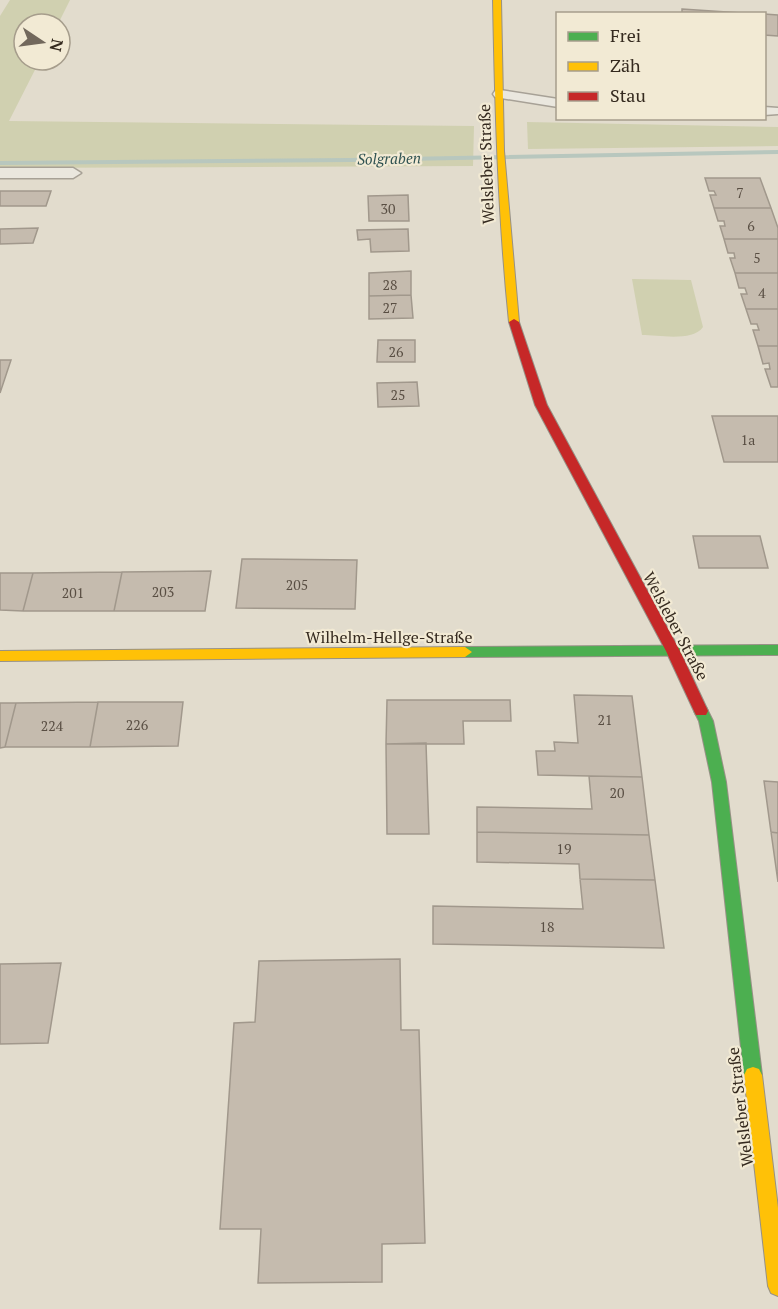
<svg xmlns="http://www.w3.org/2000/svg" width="778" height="1309" font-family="'PT Serif',serif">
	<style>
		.green { fill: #d0d0b0 }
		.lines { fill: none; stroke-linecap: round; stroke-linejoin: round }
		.stream { fill: #b8c7be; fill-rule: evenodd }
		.building { fill: #c5bbae; stroke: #a1988c; stroke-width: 1.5 }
		.lane-casing { stroke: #a7a196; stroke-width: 3 }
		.fast-casing { stroke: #979186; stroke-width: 2 }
		.slow-casing { stroke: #979186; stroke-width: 2 }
		.jam-casing { stroke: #979186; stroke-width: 2 }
		.lane { fill: #eae7de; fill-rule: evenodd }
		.fast { fill: #4caf50; fill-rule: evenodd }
		.slow { fill: #ffc107; fill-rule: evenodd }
		.jam { fill: #c62828; fill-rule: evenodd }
		.labels { text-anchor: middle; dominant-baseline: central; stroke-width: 4.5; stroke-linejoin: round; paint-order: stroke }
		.number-label { font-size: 14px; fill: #594e43 }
		.far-water-label { font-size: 15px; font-style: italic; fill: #305352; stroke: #f2ead4 }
		.street-label { font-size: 16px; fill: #352a1f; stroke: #f2ead4 }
	</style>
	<rect width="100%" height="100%" fill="#e2dccd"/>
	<path class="green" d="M10,0H70L58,24H24V60H40L9,121L474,126L473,166L0,168V16Z
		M527,122L778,127V146L528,149Z
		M632,279L691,280L703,327C693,342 658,335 642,335Z"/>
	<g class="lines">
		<path class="stream" d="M778,150V154L350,162L0,165V161L350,158Z"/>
	</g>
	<path class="building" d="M682,9L757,14H682Z
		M764,14L778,15V36L764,35Z
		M705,178H760L771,208H714L710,195H716L714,191H709Z
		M0,191H51L46,206H0Z
		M408,195L409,221H369L368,196Z
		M714,208H771L778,228V239H724L720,226H725L724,221H718Z
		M38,228L33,243L0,244V229Z
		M408,229L409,251L371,252L370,239L358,240L357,230Z
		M724,239H778V273H735L730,258H735L734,253H728Z
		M411,271V295L369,296V273Z
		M735,273H778V309H746L741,294H747L745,288H739Z
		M411,295L413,318L369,319V296Z
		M746,309H778V346H758L753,330H759L757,324H751Z
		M378,340H415V362H377Z
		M758,346H778V387H771L765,369H770L769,363L763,364Z
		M0,360H11L0,393Z
		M417,382L419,406L378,407L377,383Z
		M712,416H778V462H724Z
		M693,536H760L768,568H699Z
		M242,559L357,560L355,609L236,608Z
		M211,571L205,611H114L122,572Z
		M122,572L114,611H23L33,573Z
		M0,573H33L23,611L0,610Z
		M574,695L632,696L642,777L538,775L536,751H555L554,742L578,743Z
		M387,700H510L511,721H463L464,744H386Z
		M98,702H183L178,746L90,747Z
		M98,702L90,747H5L16,703Z
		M0,703H16L5,747L0,748Z
		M426,743L429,834H387L386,744Z
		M589,776L642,777L649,835L477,832V807L592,809Z
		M764,781L778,782V833L771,832Z
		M477,832L649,835L655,880L580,879L579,864L477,862Z
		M771,832L778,833V882Z
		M580,879L655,880L664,948L433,944V906L583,909Z
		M400,959L401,1030H419L425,1243L382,1244V1282L258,1283L261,1229H220L234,1023L255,1022L259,961Z
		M61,963L48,1043L0,1044V964Z"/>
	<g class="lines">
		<defs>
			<path id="lane" d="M500,90L558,99V107L495,97L493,94L495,91Z
				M764,107L778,108V114L764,115Z
				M0,168H73L81,173L73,178H0Z"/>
			<path id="fast" d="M778,645V655L465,657L458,652L465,647Z
				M701,706L706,707L713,721L726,782L762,1075L759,1081L753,1083L747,1081L744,1075L712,782L699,721L694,711L696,707Z"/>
			<path id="slow" d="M493,0H501L504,151L519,322L514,325L509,322C498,215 495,108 493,0Z
				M465,647L472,652L465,657L0,661V651Z
				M753,1067L759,1069L762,1075L778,1208V1296L771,1293L768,1286L744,1075L747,1069Z"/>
			<path id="jam" d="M514,319L519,322L547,405L680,651L708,711L706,715H696L694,711L666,651L535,405L509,322Z"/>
		</defs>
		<use href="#lane" class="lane-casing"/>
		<use href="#fast" class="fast-casing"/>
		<use href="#slow" class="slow-casing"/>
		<use href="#jam" class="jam-casing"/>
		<use href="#lane" class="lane"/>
		<use href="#fast" class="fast"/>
		<use href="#slow" class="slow"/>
		<use href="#jam" class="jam"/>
	</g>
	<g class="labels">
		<g class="number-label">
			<text x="740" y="192">7</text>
			<text x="388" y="208">30</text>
			<text x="751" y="225">6</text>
			<text x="757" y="257">5</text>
			<text x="390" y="284">28</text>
			<text x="762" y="292">4</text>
			<text x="390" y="307">27</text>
			<text x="396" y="351">26</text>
			<text x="398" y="394">25</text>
			<text x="748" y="439">1a</text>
			<text x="297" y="584">205</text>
			<text x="163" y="591">203</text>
			<text x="73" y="592">201</text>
			<text x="605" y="719">21</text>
			<text x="137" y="724">226</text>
			<text x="52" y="725">224</text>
			<text x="617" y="792">20</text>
			<text x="564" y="848">19</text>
			<text x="547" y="926">18</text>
		</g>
		<g class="far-water-label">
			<text transform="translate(389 158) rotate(-1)">Solgraben</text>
		</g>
		<g class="street-label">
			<text transform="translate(486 164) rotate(-92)">Welsleber Straße</text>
			<text transform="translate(676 626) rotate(62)">Welsleber Straße</text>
			<text x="389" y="637">Wilhelm-Hellge-Straße</text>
			<text transform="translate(740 1107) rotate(-97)">Welsleber Straße</text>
		</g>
	</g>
	<rect x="556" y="12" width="210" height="108" fill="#f2ead4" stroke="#a69d8c" stroke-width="1.5"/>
	<rect x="568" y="32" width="30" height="9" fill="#4caf50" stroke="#a69d8c" stroke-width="1.5"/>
	<text x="610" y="42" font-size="18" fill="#352a1f">Frei</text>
	<rect x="568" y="62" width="30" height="9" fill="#ffc107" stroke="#a69d8c" stroke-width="1.5"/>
	<text x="610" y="72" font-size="18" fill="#352a1f">Zäh</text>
	<rect x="568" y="92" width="30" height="9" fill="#c62828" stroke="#a69d8c" stroke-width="1.5"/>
	<text x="610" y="102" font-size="18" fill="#352a1f">Stau</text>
	<g transform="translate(42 42) rotate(103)"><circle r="28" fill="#f2ead4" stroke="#a69d8c" stroke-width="1.5"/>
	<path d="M0-4.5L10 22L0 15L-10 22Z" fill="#72685c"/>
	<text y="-9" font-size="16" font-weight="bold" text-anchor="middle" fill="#352a1f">N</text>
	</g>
</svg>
